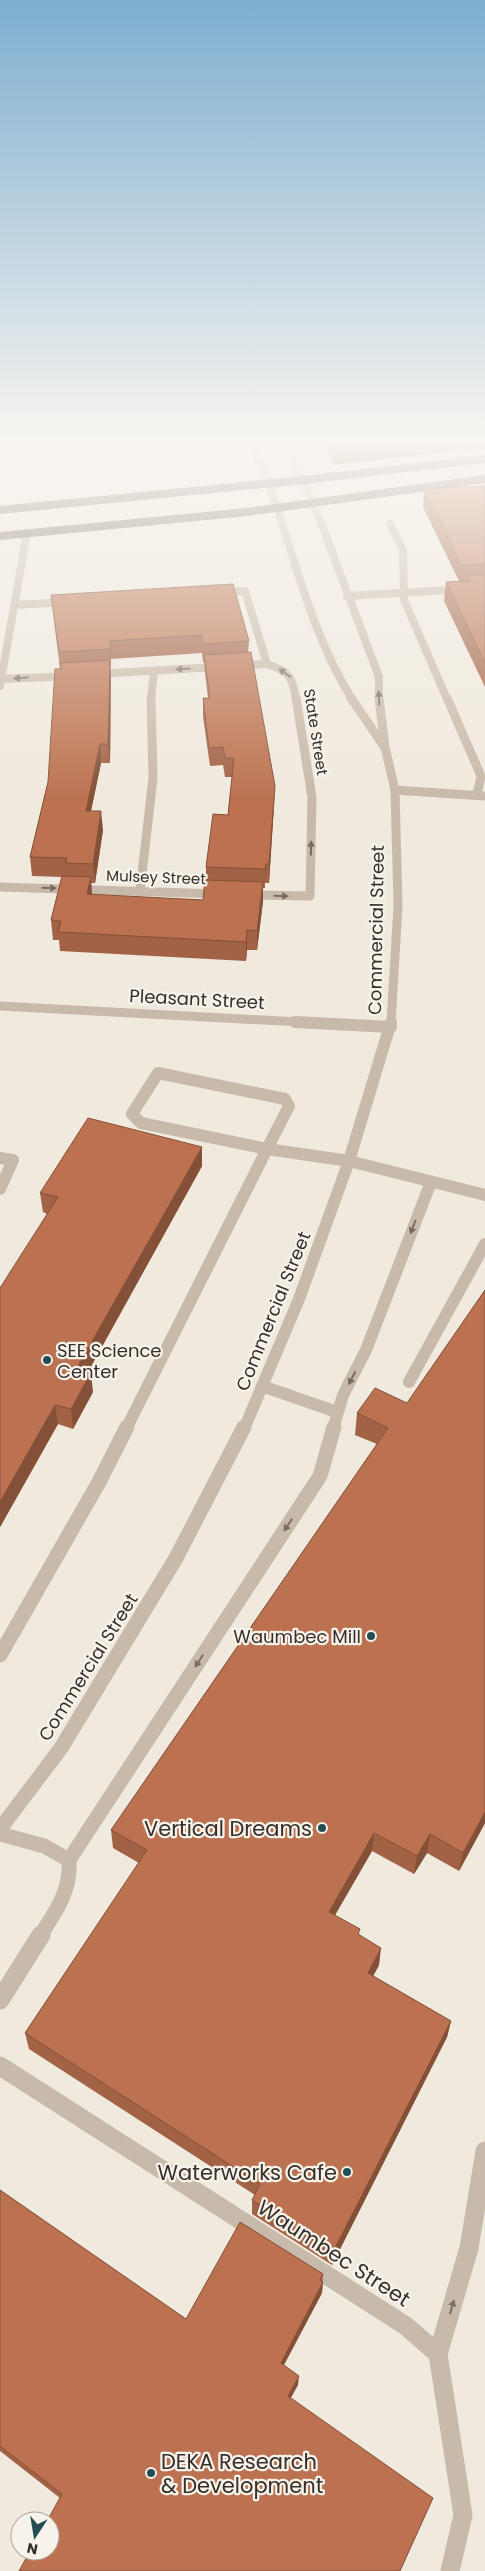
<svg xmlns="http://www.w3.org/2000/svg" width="485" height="2571" font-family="Poppins,sans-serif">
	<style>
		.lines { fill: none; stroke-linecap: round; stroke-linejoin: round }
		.lane-far4 { stroke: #c8baaa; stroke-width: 8 }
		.lane-far3 { stroke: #c8baaa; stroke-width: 9 }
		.lane-far2 { stroke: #c8baaa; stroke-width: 12 }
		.lane-far1 { stroke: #c8baaa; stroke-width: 15 }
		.lane { stroke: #c8baaa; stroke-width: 19 }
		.street-far4 { stroke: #c8baaa; stroke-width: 8 }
		.street-far3 { stroke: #c8baaa; stroke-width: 9 }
		.street-far2 { stroke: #c8baaa; stroke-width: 12 }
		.street-far1 { stroke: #c8baaa; stroke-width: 15 }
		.street { stroke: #c8baaa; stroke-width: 19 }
		.primary { stroke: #77675c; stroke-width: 8 }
		.wall { fill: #a26245; fill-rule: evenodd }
		.shaded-wall { fill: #845038 }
		.building { fill: #bc7250; stroke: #845038 }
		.oneway { fill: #786d63 }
		.poi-dot { fill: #224d54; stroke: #f8f3ea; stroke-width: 2 }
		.labels { text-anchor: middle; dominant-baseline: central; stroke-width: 4.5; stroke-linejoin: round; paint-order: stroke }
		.far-street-label { font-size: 15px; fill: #362e29; stroke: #f8f3ea }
		.street-label { font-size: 18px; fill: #362e29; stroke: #f8f3ea }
		.poi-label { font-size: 18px; fill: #362e29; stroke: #f8f3ea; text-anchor: start }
		.near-poi-label { font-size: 21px; fill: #362e29; stroke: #f8f3ea; text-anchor: end }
		.near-street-label { font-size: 21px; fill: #362e29; stroke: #f8f3ea }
	</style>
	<rect width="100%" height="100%" fill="#f0e9de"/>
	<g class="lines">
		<path class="lane-far4" d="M390,524L403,550L404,600L447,699
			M245,591L267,664C290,672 292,676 296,699
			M347,596L485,588
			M151,699L154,671"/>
		<path class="lane-far3" d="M447,698L481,776L477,795
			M395,790L485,796
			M0,887L220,894
			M140,891L153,778L151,698
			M247,895L310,896L312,797L296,698"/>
		<path class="lane-far2" d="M158,1073L285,1099L289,1106L267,1149L141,1123L132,1114Z
			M267,1149L349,1161L485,1195
			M0,1158L13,1160L0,1189
			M409,1382L485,1244
			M262,1386L337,1412
			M126,1429L267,1149
			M333,1429L343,1395L366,1350L431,1182"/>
		<path class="lane-far1" d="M0,1655L99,1482L127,1427
			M0,1834L44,1846L69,1860C71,1891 56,1911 40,1936
			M69,1860L320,1476L334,1427"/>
		<path class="lane" d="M0,2000L41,1935
			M438,2354L469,2248L485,2151"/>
		<path class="street-far4" d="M250,440C290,524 302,620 352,699
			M285,440L319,517L379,677V699
			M219,592L245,591
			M14,605L67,602
			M94,674L267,664
			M1,679L72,676
			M0,686L27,533"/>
		<path class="street-far3" d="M351,698L383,745
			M379,698L385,747L395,790L398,906L391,1023
			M0,1006L318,1023"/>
		<path class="street-far2" d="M295,1022L391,1027
			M244,1429L299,1299L349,1161L391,1022"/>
		<path class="street-far1" d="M0,1829L61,1748L176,1558L244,1427"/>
		<path class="street" d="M0,2066L406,2326L438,2354L463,2515L450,2571"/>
		<path class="primary" d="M0,510L304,480L485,459
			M0,536L247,512L485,479"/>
	</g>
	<path class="wall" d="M323,440H485L334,465Z
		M485,486V687L444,601L446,582L459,581L423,507L424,489Z
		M51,595L249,641L248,653L274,805L269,883H265V888H263V901L257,950H247L246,961L60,951L59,940H53L51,920L62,877L32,876L30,857L48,782L60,669L53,613ZM202,653L203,662H204L205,673L208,698H203V717L210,766L223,765L225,777H232L228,815L206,867V880L203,900L92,895L91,883H95L103,830L91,811L101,763H110L111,678L110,667H111V659Z
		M202,1147V1166L88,1372L93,1392L73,1429L58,1424L0,1527L47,1214L43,1212L40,1193Z
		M485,1290V1823L459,1871L427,1853L414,1874L372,1851L335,1915L360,1935L379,1965L373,1976L451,2021L447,2037L332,2265L252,2214V2200L255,2195L29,2049L25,2033L139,1863L113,1848L111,1830L377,1444L355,1435L357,1413L407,1403Z
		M0,2190L186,2319L323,2274L322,2293L284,2365L298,2385L60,2498L0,2451Z"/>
	<path class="shaded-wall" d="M415,440H485V447L334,465V449Z
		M110,641L111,659V667L110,649Z
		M110,660L111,678L110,763L108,744Z
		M100,744L101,763L87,830L86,811Z
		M275,786L274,805L269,883V864Z
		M101,811L103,830L95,883L93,864Z
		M266,864L265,883V888V869Z
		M91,877L92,896L87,894Z
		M263,882V901L257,950V931Z
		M247,930V950L246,961V942Z
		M202,1147V1166L79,1388L77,1368Z
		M91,1373L93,1392L73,1429L71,1409Z
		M55,1405L58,1424L0,1527V1502Z
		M485,1812V1823L459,1871L463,1853Z
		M374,1833L372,1851L327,1929L329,1912Z
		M430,1834L427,1853L414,1874L417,1856Z
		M381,1948L379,1965L366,1990L368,1973Z
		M451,2021L447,2037L332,2265L333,2252Z
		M323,2282L322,2293L280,2372L281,2363Z
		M299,2376L298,2385L287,2405L288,2396Z"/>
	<path class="building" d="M330,440H415L334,449Z
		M485,486V564L462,565L424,489Z
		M485,575V663L446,582L470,581L467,576Z
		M233,584L249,641L203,644L201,635L110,641V649L59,652L51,595Z
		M251,652L275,786L269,864H266L265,869L206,867L213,814L228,815L234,758H225L223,747L209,748L203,698H210L204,655Z
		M110,660L108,744H100L86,811H101L93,864L66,863L67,858L30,857L48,782L55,669H61L60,663Z
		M62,876L91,877L87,894L203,900L205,880L263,882L257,931L247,930L246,942L58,932L61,921L51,920Z
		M88,1118L202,1147L77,1368L91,1373L71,1409L55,1405L0,1502V1288L58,1197L40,1193Z
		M485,1290V1812L463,1853L430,1834L417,1856L374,1833L329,1912L360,1929L358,1934L381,1948L368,1973L451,2021L333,2252L252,2200L260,2184L25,2033L147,1850L111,1830L388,1428L357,1413L375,1388L407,1403Z
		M0,2190L186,2319L240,2222L323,2274L320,2280L323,2282L281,2363L299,2376L288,2396L433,2498L400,2571H19L30,2551H50V2521H47L62,2494L0,2446Z"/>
	<defs><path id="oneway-solid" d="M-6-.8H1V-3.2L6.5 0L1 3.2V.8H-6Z" transform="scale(1.25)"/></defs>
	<g class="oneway">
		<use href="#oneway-solid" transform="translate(183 669) rotate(177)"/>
		<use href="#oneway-solid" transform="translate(285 673) rotate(-144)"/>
		<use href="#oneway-solid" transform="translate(21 678) rotate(177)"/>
		<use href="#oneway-solid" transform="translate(379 698) rotate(-93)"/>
		<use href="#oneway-solid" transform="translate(311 848) rotate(-89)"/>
		<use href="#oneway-solid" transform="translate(49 888) rotate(2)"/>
		<use href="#oneway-solid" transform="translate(281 896) rotate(1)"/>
		<use href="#oneway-solid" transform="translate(413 1227) rotate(111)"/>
		<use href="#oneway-solid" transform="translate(352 1378) rotate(117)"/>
		<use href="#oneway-solid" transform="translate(288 1525) rotate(123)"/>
		<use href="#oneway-solid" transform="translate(199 1661) rotate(123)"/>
		<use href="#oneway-solid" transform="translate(452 2307) rotate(-74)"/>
	</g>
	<linearGradient id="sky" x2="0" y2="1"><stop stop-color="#7eaed0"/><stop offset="0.55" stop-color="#f8f5f0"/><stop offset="1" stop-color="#f8f5f0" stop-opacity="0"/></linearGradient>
	<rect width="485" height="800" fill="url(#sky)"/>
	<g class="poi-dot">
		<circle cx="47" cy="1360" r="5"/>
		<circle cx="371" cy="1636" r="5"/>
		<circle cx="322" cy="1828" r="5"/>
		<circle cx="347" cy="2172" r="5"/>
		<circle cx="151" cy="2473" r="5"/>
	</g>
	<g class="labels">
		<g class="far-street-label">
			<text transform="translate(316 732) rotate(81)">State Street</text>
			<text transform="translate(156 877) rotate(2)">Mulsey Street</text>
		</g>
		<g class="street-label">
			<text transform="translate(376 930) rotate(-89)">Commercial Street</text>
			<text transform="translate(197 999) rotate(3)">Pleasant Street</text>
			<text transform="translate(273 1311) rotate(-68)">Commercial Street</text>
			<text transform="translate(88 1667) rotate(-58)">Commercial Street</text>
		</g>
		<g class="poi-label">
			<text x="57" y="1350">SEE Science<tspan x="57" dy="21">Center</tspan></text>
			<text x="361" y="1636" text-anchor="end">Waumbec Mill</text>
		</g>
		<g class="near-poi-label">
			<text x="312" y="1828">Vertical Dreams</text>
			<text x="337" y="2172">Waterworks Cafe</text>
			<text x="161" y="2461" text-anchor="start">DEKA Research<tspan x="161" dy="24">&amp; Development</tspan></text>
		</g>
		<g class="near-street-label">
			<text transform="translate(334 2253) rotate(33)">Waumbec Street</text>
		</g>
	</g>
	<g transform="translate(35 2536) rotate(192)"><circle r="24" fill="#f8f3ea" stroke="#aaa49d"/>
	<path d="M0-4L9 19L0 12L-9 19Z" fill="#224d54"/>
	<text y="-8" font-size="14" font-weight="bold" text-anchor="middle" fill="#362e29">N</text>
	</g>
</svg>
